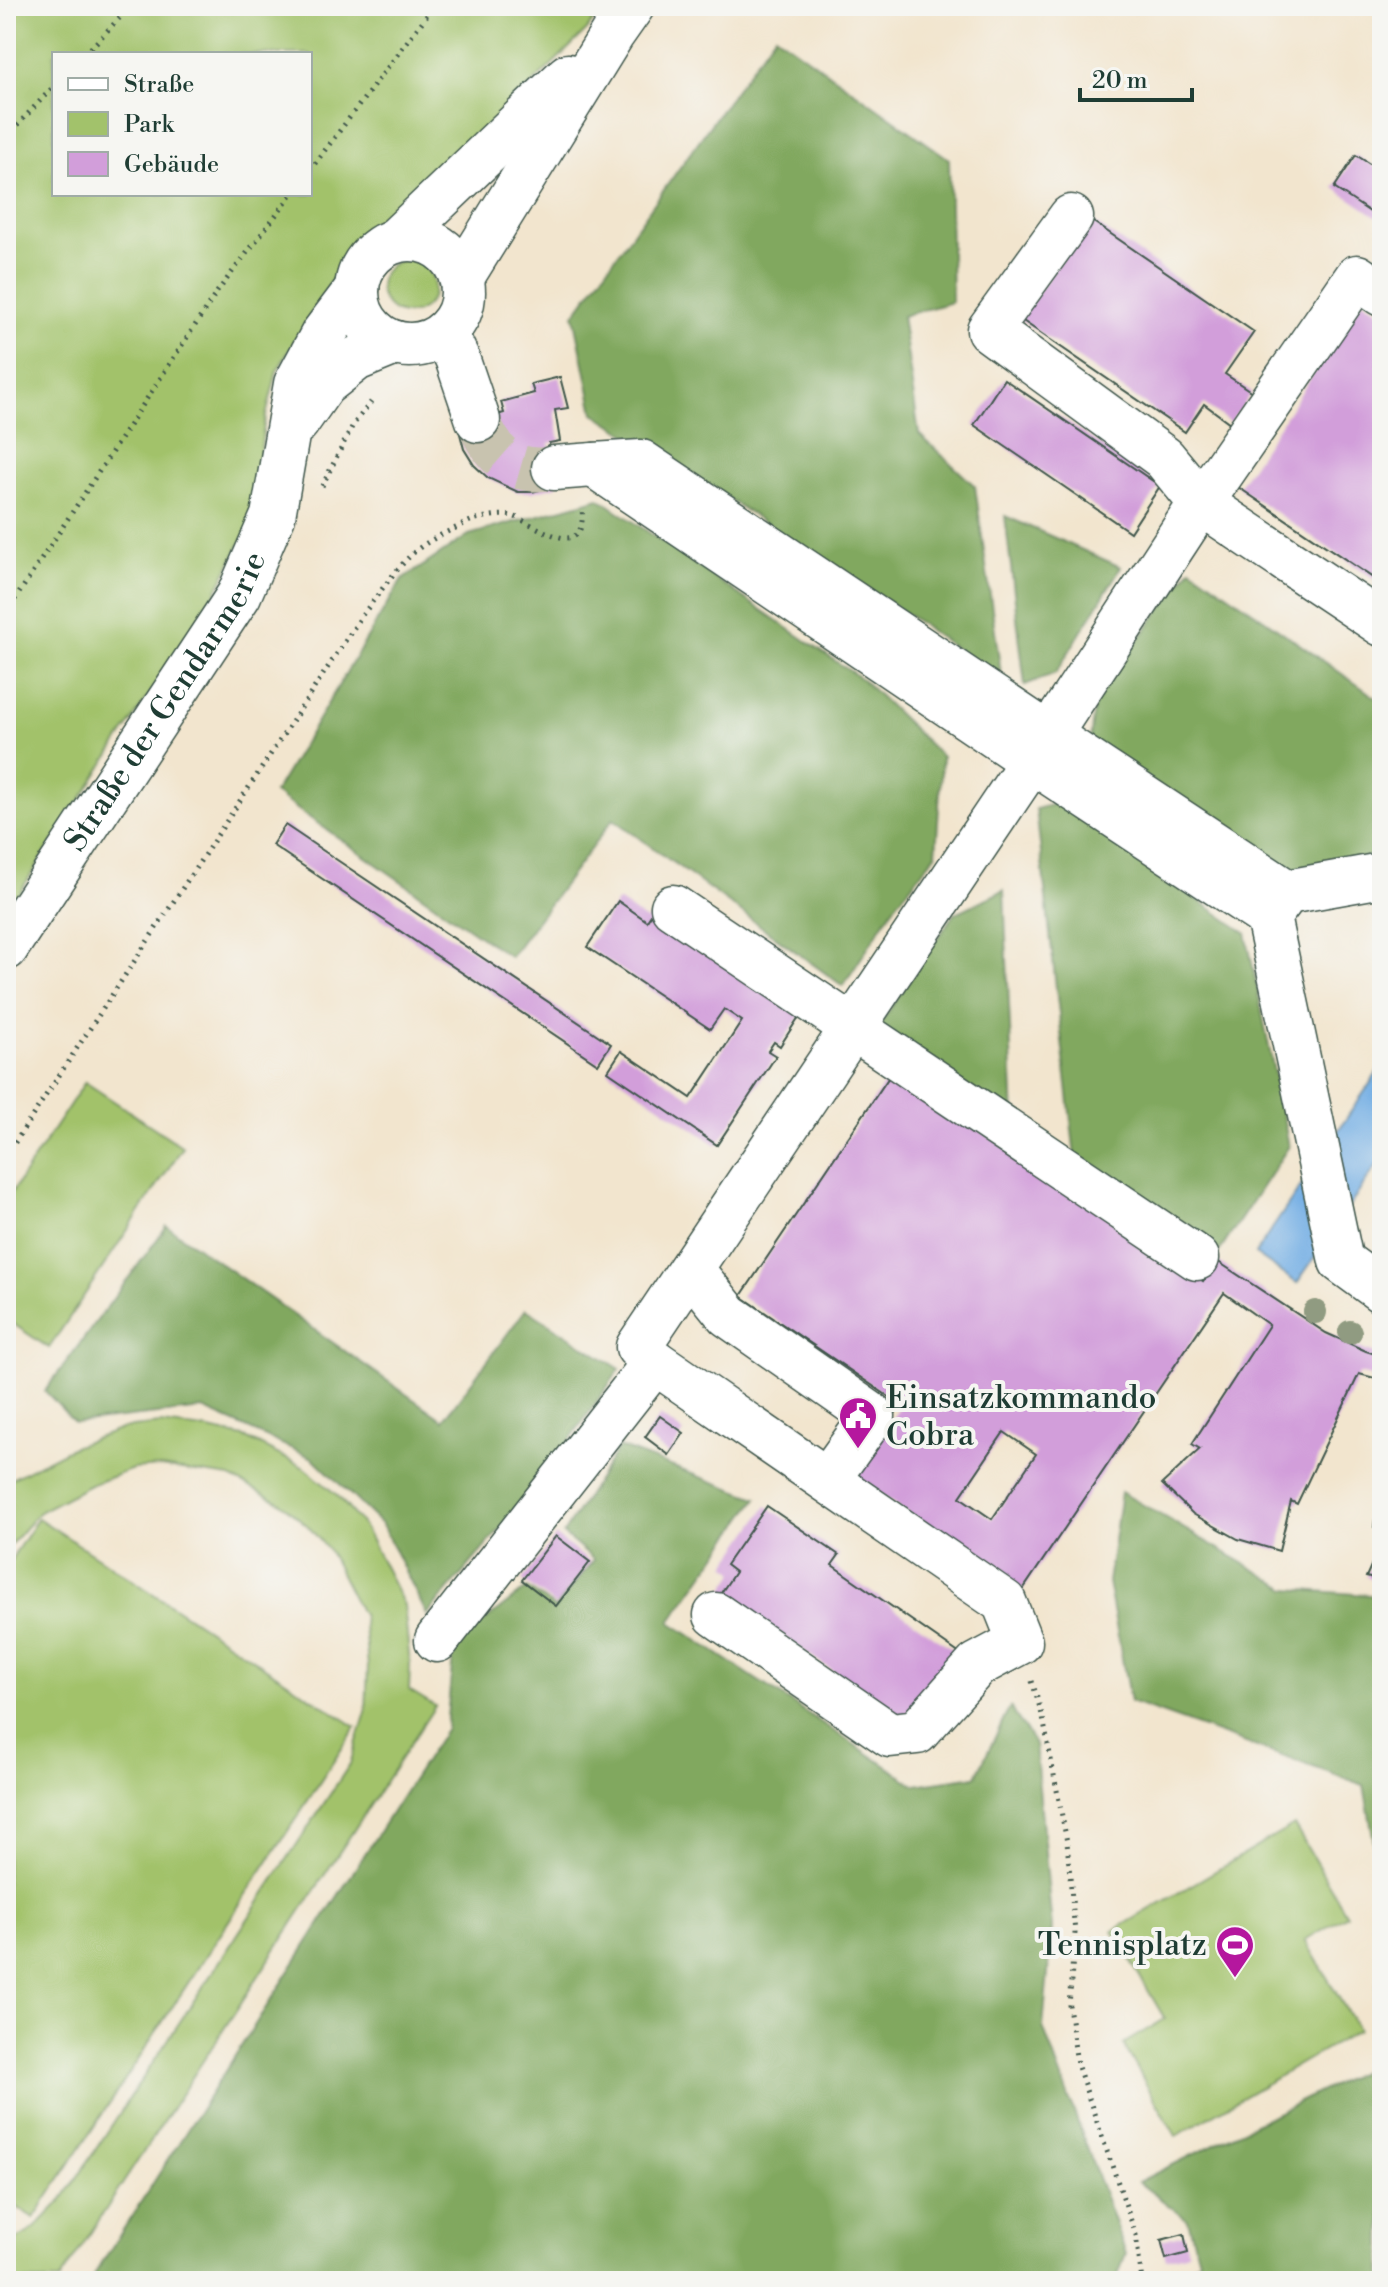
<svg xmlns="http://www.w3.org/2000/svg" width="1388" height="2287" font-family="'Libre Bodoni',serif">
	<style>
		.green { fill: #a2c26b; stroke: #608050; stroke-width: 2; fill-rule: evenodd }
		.forest { fill: #81a85f; stroke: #50724a; stroke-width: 2 }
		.water { fill: #73aee4; stroke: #49768c; stroke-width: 2 }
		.building { fill: #d29eda; fill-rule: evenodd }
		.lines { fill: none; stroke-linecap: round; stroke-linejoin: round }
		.minor-tunnel { stroke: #c8c3af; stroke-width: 44; stroke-dasharray: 44 22; stroke-linecap: butt }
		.minor-casing { stroke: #3f564b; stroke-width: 47 }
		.path { stroke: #3f564b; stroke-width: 5; stroke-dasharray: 2 6; stroke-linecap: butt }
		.minor { stroke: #fff; stroke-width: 44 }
		.tree { fill: #909b81 }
		.labels { text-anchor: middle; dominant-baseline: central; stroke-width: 8; stroke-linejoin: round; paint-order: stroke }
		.street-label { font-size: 32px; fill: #1f3d34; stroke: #f6f6f2 }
		.poi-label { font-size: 32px; fill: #1f3d34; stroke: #f6f6f2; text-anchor: start }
	</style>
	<rect width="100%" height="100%" fill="#f6f6f2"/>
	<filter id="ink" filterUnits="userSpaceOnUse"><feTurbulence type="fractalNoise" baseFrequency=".0125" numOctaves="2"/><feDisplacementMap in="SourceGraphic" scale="16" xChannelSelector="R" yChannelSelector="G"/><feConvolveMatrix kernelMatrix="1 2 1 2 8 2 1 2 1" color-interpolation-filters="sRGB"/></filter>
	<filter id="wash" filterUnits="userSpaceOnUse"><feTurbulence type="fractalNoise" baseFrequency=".006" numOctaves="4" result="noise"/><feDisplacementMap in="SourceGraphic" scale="32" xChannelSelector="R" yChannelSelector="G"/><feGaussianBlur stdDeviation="1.8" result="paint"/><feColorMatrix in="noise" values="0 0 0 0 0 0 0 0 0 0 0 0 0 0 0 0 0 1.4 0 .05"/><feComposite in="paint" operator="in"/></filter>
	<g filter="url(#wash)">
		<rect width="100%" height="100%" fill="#f2e5ce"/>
		<path class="green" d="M6,6H604L587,30L403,211L350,250L277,371L264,424L252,521L214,596L6,913ZM54,54H310V194H54Z
			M380 287a27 27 0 1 1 54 0a27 27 0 1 1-54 0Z
			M85,1082L183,1147L49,1348L6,1319V1201Z
			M161,1424L204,1429L244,1437L303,1467L338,1496L364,1527L404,1605L410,1665L409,1690L435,1706L59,2281H6V2246L34,2229L63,2199L350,1764L366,1712L368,1666L363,1617L329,1551L308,1526L280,1502L230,1477L161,1467L133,1469L90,1485L39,1512L6,1550V1485L13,1478L73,1447L124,1428Z
			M38,1518L356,1727L34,2218L6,2200V1567Z
			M1294,1825L1347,1915L1305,1940L1358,2030L1176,2136L1123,2044L1165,2019L1113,1931Z"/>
		<path class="forest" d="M775,35L949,159L952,302L902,316L919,434L975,486L1002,681L908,615L594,413L574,315Z
			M599,498L863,680L942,757L936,854L894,907L843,986L613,819L510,957L274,793L402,580L469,535Z
			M1005,516L1121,567L1056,673L1025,685Z
			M1191,568L1382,702V854L1287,872L1090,741L1095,699Z
			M1058,803L1246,933L1289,1146L1217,1255L1075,1157L1036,809Z
			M1004,890L1014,1119L878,1027L954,914Z
			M167,1226L443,1420L526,1309L620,1369L537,1486L427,1615L382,1525L313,1458L203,1409L75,1423L45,1391Z
			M619,1447L757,1498L670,1622L915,1785L976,1776L1010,1707L1035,1744L1052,1928L1043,2027L1126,2254L1116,2281H90L446,1728L454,1645L527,1588L555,1608L594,1560L563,1534Z
			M1121,1492L1288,1589L1382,1596V1887L1364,1785L1130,1702L1108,1582Z
			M1382,1955V2281H1178L1199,2260L1188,2220L1138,2182L1364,2070Z"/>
		<path class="water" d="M1382,1066V1158L1342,1217L1329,1144Z
			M1303,1183L1317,1254L1297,1283L1255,1254Z"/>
		<g id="blocks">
			<path class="building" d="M1356,155L1376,168L1382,159V220L1334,188Z
				M1089,219L1254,332L1225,374L1252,392L1230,423L1204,404L1185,432L1020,319Z
				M1363,300L1382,313V584L1238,487Z
				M560,377L568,408L555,410L560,441L549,443L557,486L532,492H518L488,478L474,465L464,449L458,426L504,413L501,402L534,393L531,384Z
				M1004,379L1160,486L1130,532L974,425Z
				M285,825L611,1044L598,1064L272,845Z
				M618,901L647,921L653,912L802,1012L780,1046L774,1042L768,1051L776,1056L717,1145L608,1071L621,1051L691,1098L742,1021L724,1009L710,1029L587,947Z
				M893,1071L1203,1281L1217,1261L1326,1333L1366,1351L1382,1356V1380L1359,1374L1297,1504L1291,1501L1279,1551L1238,1539L1193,1514L1162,1484L1200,1449L1192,1444L1269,1325L1224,1293L1022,1591L853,1476L901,1405L741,1296ZM1004,1432L1036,1454L992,1519L960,1497Z
				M660,1416L684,1433L669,1455L645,1437Z
				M1380,1480H1382V1528L1374,1527Z
				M767,1506L839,1555L832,1565L960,1654L910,1725L721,1593L735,1572L726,1565Z
				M556,1536L590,1562L556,1606L522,1580Z
				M1382,1541V1581L1366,1577Z
				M1184,2234L1188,2253L1166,2259L1161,2240Z"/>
		</g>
	</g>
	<g filter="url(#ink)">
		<use href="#blocks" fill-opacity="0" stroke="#3f564b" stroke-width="2"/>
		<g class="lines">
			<path class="minor-tunnel" d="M478,420C493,457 513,475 554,468"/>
			<defs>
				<g id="minor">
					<path d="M1071,217L989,330L1164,458L1201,503L1382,624"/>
					<circle cx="410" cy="292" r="53"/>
					<path d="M396,240L568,76"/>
					<path d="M462,277L613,33L632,6"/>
					<path d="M445,333L457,358L478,420"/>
					<path d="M297,422L323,385L356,359L395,343"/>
					<path d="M554,468L594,465"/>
					<path d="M1382,875L1287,892L1268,917L1341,1261L1382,1291"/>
					<path d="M673,907L1197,1258"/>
					<path d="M1268,917L1032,761L594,465L641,462L1049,735L1287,892"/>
					<path id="s1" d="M6,948L239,595L273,516L296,384L323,334L357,289"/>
					<path d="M691,1269L728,1315L873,1416L827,1480"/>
					<path d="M716,1615L890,1735L917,1732L977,1665L1020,1642L1004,1602L655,1362L638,1347L1032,761L1201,503L1357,277L1382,294"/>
					<path d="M437,1640L655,1362"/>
				</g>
			</defs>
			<use href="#minor" class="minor-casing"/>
			<path class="path" d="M85,54L131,6
				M6,137L54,86
				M310,170L434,6
				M322,486L353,425L371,402
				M6,613L217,292L292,194
				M6,1156L363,614C378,595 393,573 410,556C423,543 442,534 458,527C466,523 473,519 481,518C490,516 503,514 512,516C537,524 587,566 582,507
				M1032,1681L1043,1718L1067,1842L1075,1933L1069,2005L1077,2064L1136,2235L1142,2281"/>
			<use href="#minor" class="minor"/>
		</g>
		<g class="tree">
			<circle cx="1315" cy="1312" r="12"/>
			<circle cx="1350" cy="1332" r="12"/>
		</g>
	</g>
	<defs>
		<symbol id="civic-pin" viewBox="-11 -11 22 30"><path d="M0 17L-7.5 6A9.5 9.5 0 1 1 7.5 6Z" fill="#b5179e" stroke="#f6f6f2"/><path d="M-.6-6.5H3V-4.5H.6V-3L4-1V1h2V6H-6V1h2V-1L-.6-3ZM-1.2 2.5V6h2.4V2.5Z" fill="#fff"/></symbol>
		<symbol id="stadium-pin" viewBox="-11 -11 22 30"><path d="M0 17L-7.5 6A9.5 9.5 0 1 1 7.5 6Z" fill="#b5179e" stroke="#f6f6f2"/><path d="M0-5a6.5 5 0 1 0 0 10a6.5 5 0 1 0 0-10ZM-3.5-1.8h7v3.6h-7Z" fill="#fff"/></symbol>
	</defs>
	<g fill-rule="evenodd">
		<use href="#civic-pin" x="836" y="1394" width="44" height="60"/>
		<use href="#stadium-pin" x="1213" y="1923" width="44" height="60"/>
	</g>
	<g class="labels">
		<g class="street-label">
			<text stroke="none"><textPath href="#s1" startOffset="294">Straße der Gendarmerie</textPath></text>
		</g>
		<g class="poi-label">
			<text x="886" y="1398">Einsatzkommando<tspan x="886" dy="37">Cobra</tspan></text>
			<text x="1207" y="1945" text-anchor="end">Tennisplatz</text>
		</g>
	</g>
	<rect width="1388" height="2287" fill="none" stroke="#f6f6f2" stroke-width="32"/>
	<rect x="52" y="52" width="260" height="144" fill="#f6f6f2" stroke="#a0aca6" stroke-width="2"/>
	<rect x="68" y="78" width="40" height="12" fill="#ffffff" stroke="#a0aca6" stroke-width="2"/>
	<text x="124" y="92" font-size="24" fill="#1f3d34">Straße</text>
	<rect x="68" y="112" width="40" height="24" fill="#a2c26b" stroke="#a0aca6" stroke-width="2"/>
	<text x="124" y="132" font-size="24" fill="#1f3d34">Park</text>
	<rect x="68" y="152" width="40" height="24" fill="#d29eda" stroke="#a0aca6" stroke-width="2"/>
	<text x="124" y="172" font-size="24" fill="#1f3d34">Gebäude</text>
	<path d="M1080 88v12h112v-12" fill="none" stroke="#1f3d34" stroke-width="4"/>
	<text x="1092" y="88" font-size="24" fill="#1f3d34" stroke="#f6f6f2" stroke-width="6" paint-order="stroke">20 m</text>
</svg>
